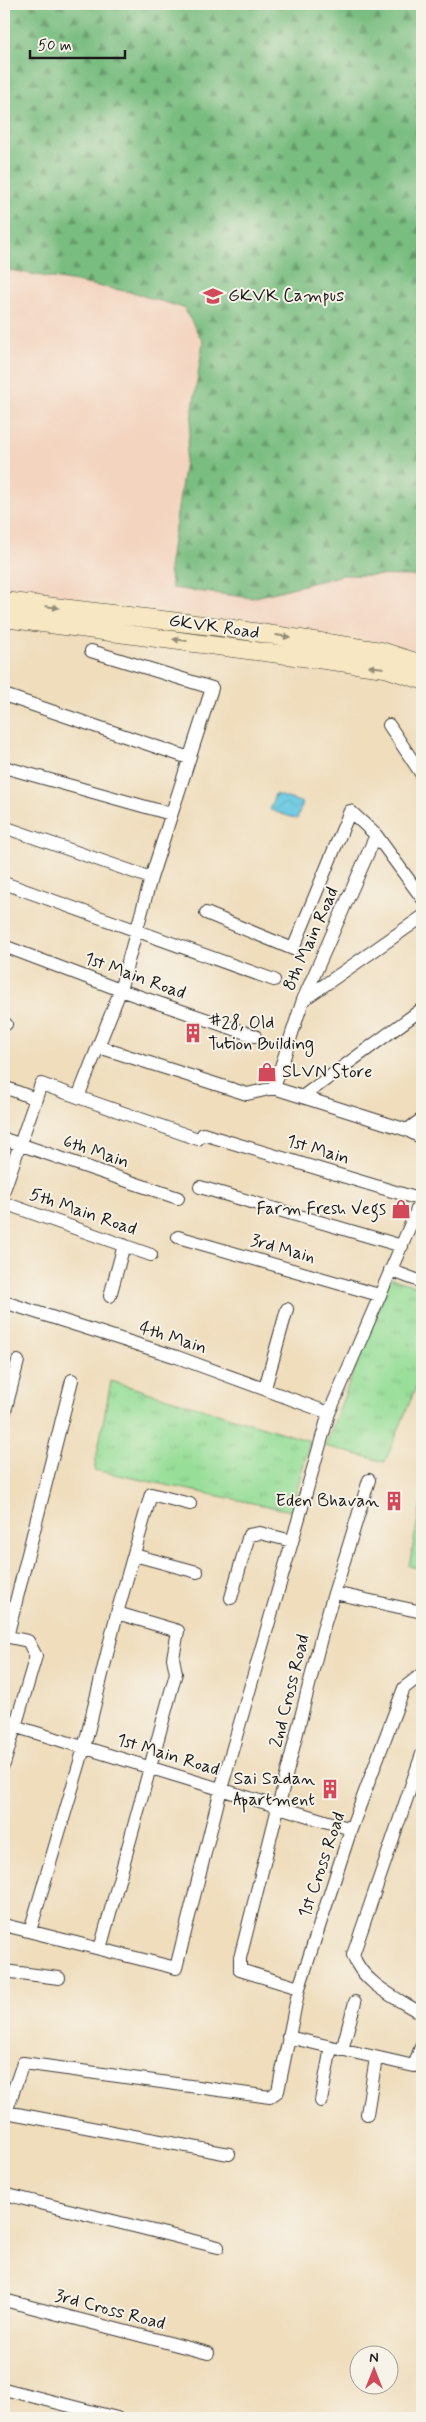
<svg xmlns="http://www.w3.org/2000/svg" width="426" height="2422" font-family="Mynerve,sans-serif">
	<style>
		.built { fill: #f3d4bf }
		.grass { fill: url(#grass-tufts); stroke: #5a7d5a }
		.forest { fill: url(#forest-firs); stroke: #4a6c4e }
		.water { fill: url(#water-waves); stroke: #40727e }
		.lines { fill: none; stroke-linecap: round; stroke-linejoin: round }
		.street-casing { stroke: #3c3934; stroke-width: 14 }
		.secondary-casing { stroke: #3c3934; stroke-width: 19 }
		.street { stroke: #fff; stroke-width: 12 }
		.secondary { stroke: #f7e8c3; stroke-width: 18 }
		.oneway { fill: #948c78 }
		.labels { text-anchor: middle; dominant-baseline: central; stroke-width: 4; stroke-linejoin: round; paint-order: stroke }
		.poi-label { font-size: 18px; fill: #1c1c1c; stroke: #f7f3e8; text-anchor: start }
		.street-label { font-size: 18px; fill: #1c1c1c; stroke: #f7f3e8 }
	</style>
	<defs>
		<pattern id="grass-tufts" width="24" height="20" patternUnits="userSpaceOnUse" patternTransform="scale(1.25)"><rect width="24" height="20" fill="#97de98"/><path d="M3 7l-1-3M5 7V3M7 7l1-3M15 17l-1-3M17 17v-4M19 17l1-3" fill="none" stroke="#82be82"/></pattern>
		<pattern id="forest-firs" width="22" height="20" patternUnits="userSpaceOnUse" patternTransform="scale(1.25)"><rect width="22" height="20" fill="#79bd80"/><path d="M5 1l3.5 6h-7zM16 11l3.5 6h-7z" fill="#629968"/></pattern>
		<pattern id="water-waves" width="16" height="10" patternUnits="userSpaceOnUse" patternTransform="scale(1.25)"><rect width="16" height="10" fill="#63c7e1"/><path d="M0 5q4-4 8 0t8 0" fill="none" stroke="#55aac0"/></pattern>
	</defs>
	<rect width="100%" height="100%" fill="#f7f3e8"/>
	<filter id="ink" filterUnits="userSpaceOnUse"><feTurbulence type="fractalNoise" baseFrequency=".02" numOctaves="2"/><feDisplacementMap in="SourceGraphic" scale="10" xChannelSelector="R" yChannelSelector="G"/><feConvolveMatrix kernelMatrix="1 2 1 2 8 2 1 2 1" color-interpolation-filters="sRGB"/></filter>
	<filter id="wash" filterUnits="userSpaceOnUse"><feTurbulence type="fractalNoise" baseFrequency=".0096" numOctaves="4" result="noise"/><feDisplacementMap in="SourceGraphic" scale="20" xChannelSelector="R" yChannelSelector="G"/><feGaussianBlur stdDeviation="1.12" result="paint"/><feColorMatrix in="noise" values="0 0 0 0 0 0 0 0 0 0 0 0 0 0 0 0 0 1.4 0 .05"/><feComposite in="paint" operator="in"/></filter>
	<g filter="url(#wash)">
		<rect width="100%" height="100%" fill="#efddbc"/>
		<path class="built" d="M4,4H422V652L394,643L4,587Z"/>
		<path class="grass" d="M390,1278L422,1288V1373L385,1462L325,1446Z
			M111,1381L310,1441L291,1511L94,1470Z
			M422,1498V1569L409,1566Z"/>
		<path class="forest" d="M4,4H422V576L343,575L252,598L172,588L169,568L203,342L184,308L130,292L4,269Z"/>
		<path class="water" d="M275,794L303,803L297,819L270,810Z"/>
	</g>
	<g filter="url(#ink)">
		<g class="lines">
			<defs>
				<path id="street" d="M4,695L189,758
					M389,725L422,775
					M4,767L171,814
					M4,827L151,878
					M4,883L274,980
					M206,913L293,949L350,811L376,835L422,898
					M4,946L120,990L255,1036
					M303,1000L422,917
					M4,1023L6,1024
					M99,1047L247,1094L274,1088L303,1000L376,835
					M4,1087L36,1099
					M274,1088L407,1130L422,1138
					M78,1097L198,1139
					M302,1097L422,1009
					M407,1130L422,1119
					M203,1134L422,1200
					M4,1139L178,1198
					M200,1187L402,1246
					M4,1190L41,1084L78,1097L119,994L151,878L212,688L91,651
					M4,1203L151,1255
					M178,1237L379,1295
					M390,1270L422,1282
					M110,1296L124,1245
					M4,1302L177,1357L329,1413
					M265,1388L287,1309
					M4,1415L18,1361
					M369,1480L324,1626L240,1958V1970L299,1988L351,1829L404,1688L422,1674
					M134,1555L197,1572
					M334,1593L422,1612
					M231,1598L249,1535L260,1533L292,1541
					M4,1636L28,1641L36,1656L4,1764
					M7,1637L72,1380
					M4,1723L351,1829
					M422,1754L353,1955C362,1983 398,1999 422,2014
					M4,1925L176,1968L221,1789L329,1413L422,1198
					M30,1931L84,1748L117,1613L151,1494L190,1504
					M100,1949L176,1673L173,1658L178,1631L117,1613
					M4,1971L59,1978
					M288,2037L414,2066L422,2044
					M342,2050L355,2002
					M321,2101L331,2047
					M6,2112L229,2154
					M367,2114L376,2058
					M4,2118L23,2063L270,2097L278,2091L299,1988
					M4,2194L218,2247
					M4,2300L208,2353
					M4,2389L117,2418"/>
				<path id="secondary" d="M4,601L220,627L381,651L422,664
					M4,618L385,668L422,680"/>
			</defs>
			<use href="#street" class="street-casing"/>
			<use href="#secondary" class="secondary-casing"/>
			<use href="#street" class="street"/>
			<use href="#secondary" class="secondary"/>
		</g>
		<defs><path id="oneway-solid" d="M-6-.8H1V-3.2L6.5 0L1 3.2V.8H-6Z" transform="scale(1.25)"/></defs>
		<g class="oneway">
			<use href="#oneway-solid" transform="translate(52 607) rotate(7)"/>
			<use href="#oneway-solid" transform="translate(283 636) rotate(8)"/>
			<use href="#oneway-solid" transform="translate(180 640) rotate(-173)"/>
			<use href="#oneway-solid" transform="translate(376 667) rotate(-173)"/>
		</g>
	</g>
	<defs>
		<symbol id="university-bare" viewBox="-9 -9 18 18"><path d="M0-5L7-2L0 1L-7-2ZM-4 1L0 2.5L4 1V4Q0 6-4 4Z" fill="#d1495b" stroke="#f7f3e8" stroke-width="2.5" paint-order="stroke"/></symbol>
		<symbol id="building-bare" viewBox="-9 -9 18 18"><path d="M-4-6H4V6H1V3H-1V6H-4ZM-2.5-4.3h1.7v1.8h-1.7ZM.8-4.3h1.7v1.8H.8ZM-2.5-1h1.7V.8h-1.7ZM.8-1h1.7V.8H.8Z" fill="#d1495b" stroke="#f7f3e8" stroke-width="2.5" paint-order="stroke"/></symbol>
		<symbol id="shop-bare" viewBox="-9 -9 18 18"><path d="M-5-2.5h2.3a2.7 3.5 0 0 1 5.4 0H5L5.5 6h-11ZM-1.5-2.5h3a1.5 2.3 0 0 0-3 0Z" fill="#d1495b" stroke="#f7f3e8" stroke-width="2.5" paint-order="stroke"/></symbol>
	</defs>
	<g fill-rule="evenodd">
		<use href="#university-bare" x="199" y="282" width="28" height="28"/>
		<use href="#building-bare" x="179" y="1019" width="28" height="28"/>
		<use href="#shop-bare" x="253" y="1058" width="28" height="28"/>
		<use href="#shop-bare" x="387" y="1195" width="28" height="28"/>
		<use href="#building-bare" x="380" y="1487" width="28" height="28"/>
		<use href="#building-bare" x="316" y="1775" width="28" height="28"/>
	</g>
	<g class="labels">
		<g class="poi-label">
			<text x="228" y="296">GKVK Campus</text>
			<text x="208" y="1023">#28, Old<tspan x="208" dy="21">Tution Building</tspan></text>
			<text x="282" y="1072">SLVN Store</text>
			<text x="386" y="1209" text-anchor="end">Farm Fresh Vegs</text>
			<text x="379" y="1501" text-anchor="end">Eden Bhavan</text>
			<text x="315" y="1779" text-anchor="end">Sai Sadan<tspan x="315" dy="21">Apartment</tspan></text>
		</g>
		<g class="street-label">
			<text transform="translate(214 627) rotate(8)">GKVK Road</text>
			<text transform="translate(311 939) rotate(-66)">8th Main Road</text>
			<text transform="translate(135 976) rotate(20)">1st Main Road</text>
			<text transform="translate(318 1150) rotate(17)">1st Main</text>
			<text transform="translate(96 1152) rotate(19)">6th Main</text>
			<text transform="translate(83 1212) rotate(19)">5th Main Road</text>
			<text transform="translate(283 1249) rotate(16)">3rd Main</text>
			<text transform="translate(173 1338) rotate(18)">4th Main</text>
			<text transform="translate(290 1691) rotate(-76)">2nd Cross Road</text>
			<text transform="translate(168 1755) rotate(17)">1st Main Road</text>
			<text transform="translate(322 1865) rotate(-71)">1st Cross Road</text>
			<text transform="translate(110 2310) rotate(15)">3rd Cross Road</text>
		</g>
	</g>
	<rect width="426" height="2422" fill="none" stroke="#f7f3e8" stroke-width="20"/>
	<g transform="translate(374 2370)"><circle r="24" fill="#f7f3e8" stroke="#9f9d96"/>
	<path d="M0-4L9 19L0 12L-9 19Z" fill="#d1495b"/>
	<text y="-8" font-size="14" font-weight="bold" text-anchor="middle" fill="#1c1c1c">N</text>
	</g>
	<path d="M30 50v8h95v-8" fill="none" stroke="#1c1c1c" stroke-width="2.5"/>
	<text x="38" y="50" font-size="15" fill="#1c1c1c" stroke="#f7f3e8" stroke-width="4" paint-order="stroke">50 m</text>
</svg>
